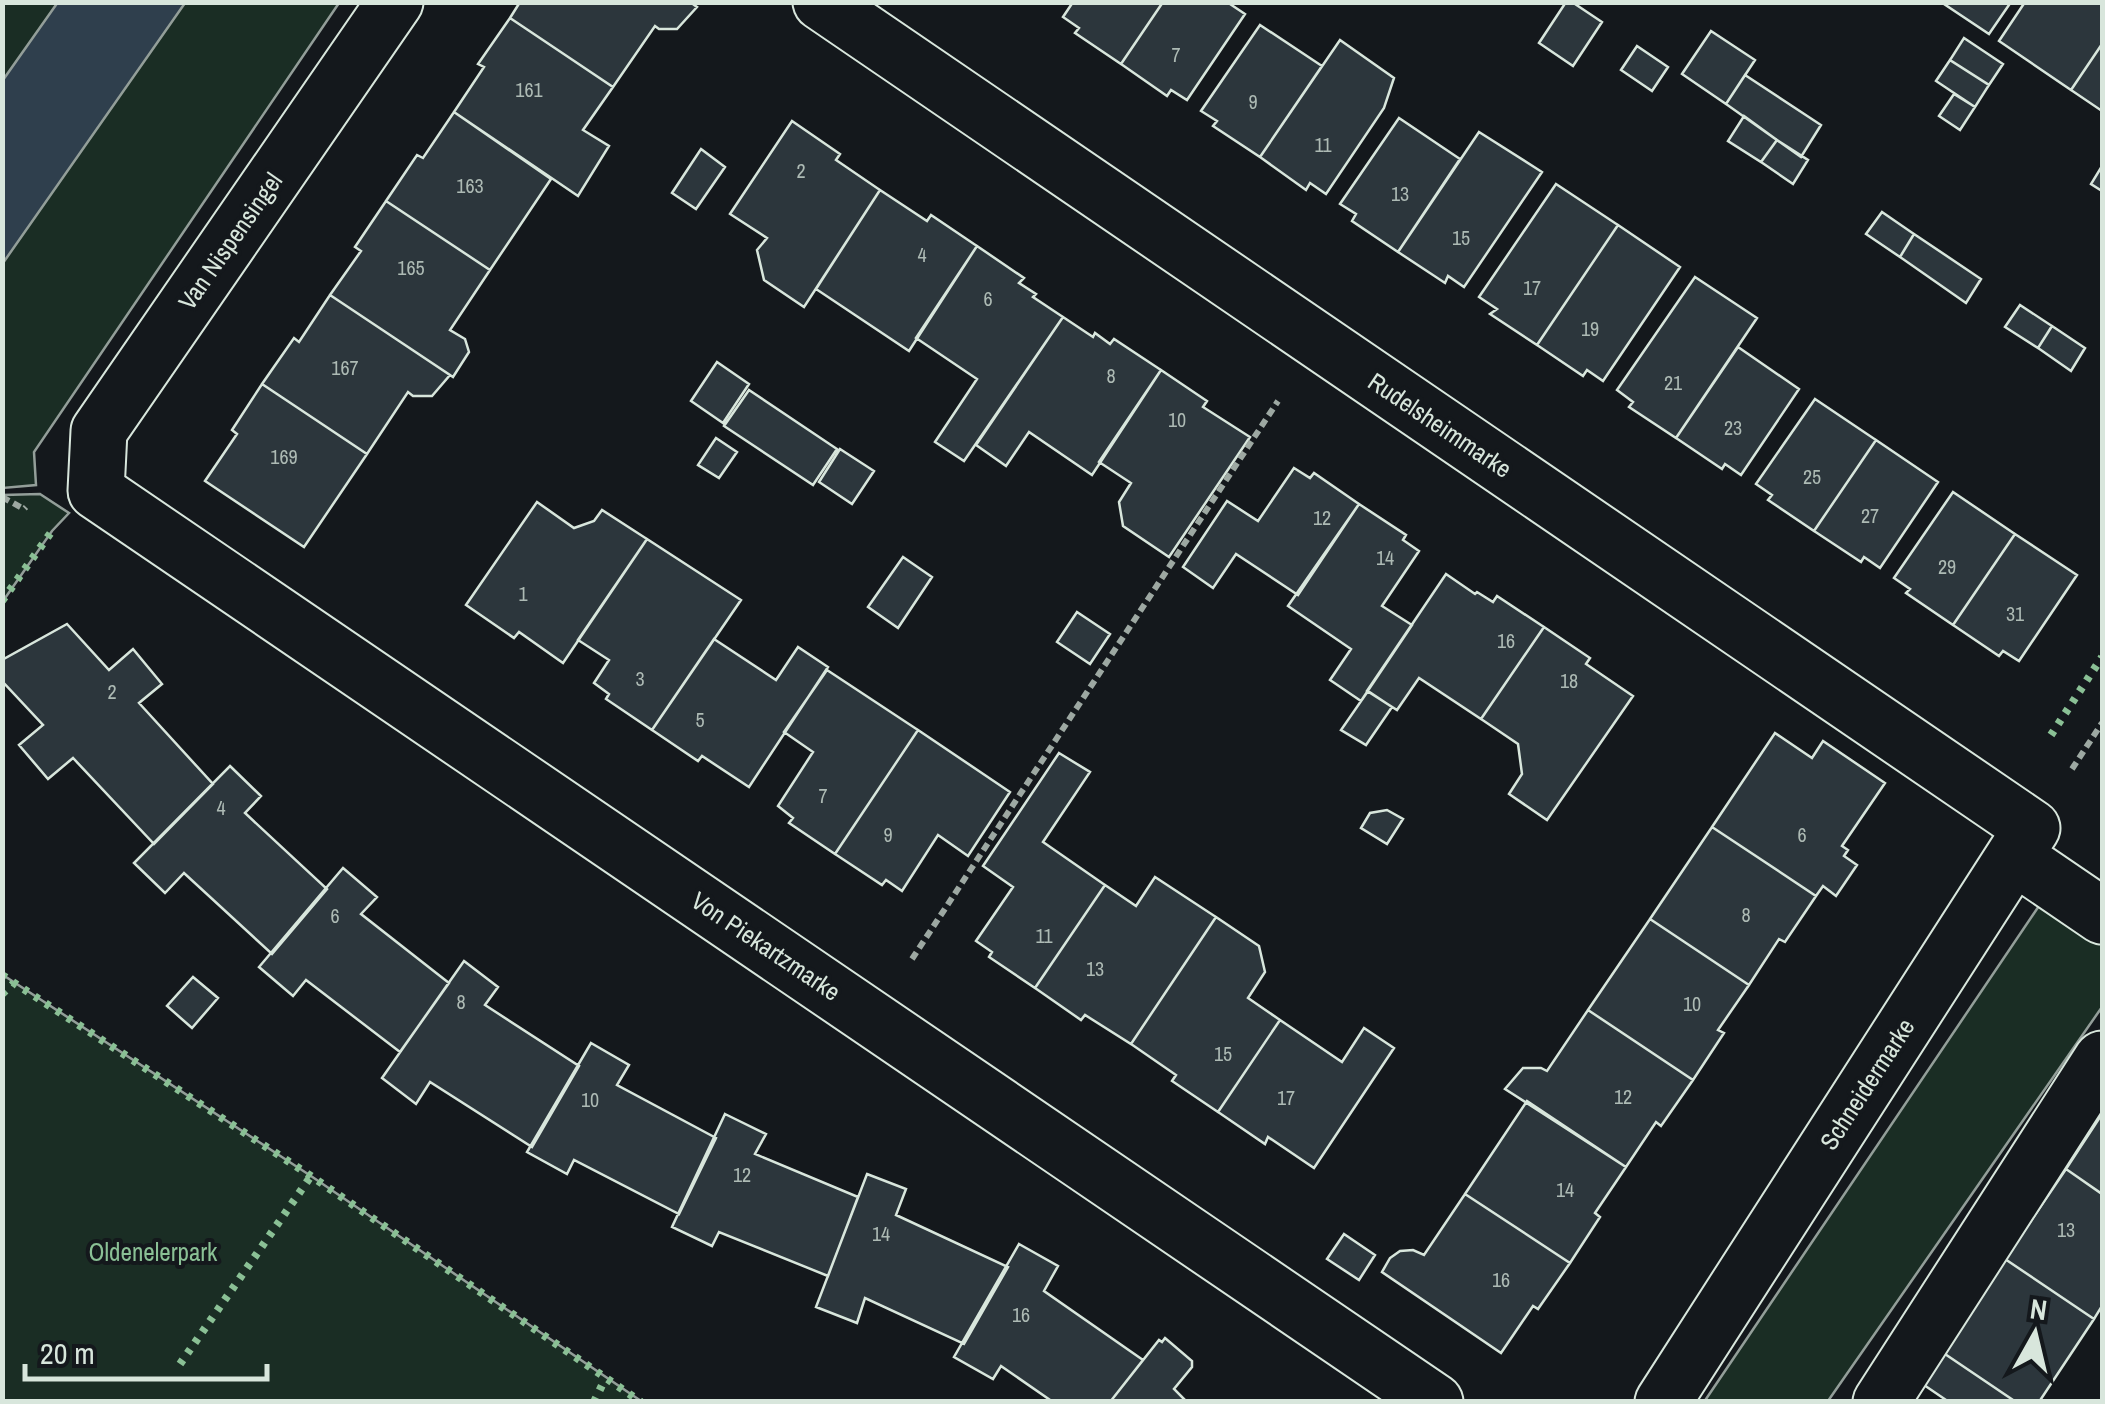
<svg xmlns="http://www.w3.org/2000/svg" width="2105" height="1404" font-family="'Archivo Narrow',sans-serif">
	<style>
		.green { fill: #1a2d24; stroke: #939e99; stroke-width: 2.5 }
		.water { fill: #2f3f4d; stroke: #939e99; stroke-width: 2.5 }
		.building { fill: #2c363c; stroke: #d8e6dc; stroke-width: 2.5 }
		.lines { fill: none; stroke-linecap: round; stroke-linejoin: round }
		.minor-casing { stroke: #d8e6dc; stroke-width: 59 }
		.path { stroke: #9da8a2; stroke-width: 6; stroke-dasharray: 8 5; stroke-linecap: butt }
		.minor { stroke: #14181c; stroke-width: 55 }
		.hedge { stroke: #8ac095; stroke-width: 8; stroke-dasharray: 5 8; stroke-linecap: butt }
		.labels { text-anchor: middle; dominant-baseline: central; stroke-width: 8; stroke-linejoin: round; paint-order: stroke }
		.number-label { font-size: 20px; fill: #adbab4 }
		.street-label { font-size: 25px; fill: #d8e6dc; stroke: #14181c }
		.park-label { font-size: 25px; fill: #8ac095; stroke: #14181c }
	</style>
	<rect width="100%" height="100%" fill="#14181c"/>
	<path class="green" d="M2,3H339L34,452L36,485L3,488Z
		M40,494L69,513L52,531L3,601V495Z
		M2045,897L2102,934V1007L1828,1401L1704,1402Z
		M3,975L311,1176L641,1401H3Z"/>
	<path class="water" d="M58,2L185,3L3,263V80Z"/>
	<path class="building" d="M520,2H690L697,7L677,29H659L655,26L613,87L510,18Z
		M1073,2H1163L1121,64L1075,33L1079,28L1063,17Z
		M1163,2H1227L1245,14L1187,100L1171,90L1167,96L1121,64Z
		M1566,2H1572L1602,22L1573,66L1539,43Z
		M1941,2H2011L1989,34Z
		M2025,2H2102V44L2071,90L1999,41Z
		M510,18L613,87L583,130L609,146L578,196L454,112L484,67L478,64Z
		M1260,25L1322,66L1260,157L1213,126L1217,121L1201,111Z
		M1711,31L1755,60L1726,104L1682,74Z
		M1964,38L2003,64L1989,85L1950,60Z
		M1340,40L1394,78L1384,108L1326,194L1310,183L1306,190L1260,157Z
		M2102,44V111L2071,90Z
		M1637,46L1668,67L1652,91L1621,70Z
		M1950,60L1989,85L1975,107L1936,81Z
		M1745,75L1821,125L1801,157L1726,104Z
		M1954,94L1975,107L1960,130L1939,116Z
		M454,112L551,179L490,270L386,201L417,155L423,158Z
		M1744,116L1777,140L1761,162L1728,141Z
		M1399,118L1460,159L1398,252L1352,221L1356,214L1340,204Z
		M792,121L840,154L836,160L880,190L804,307L764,280L757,250L767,238L730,214Z
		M1479,132L1542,172L1464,287L1448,276L1445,283L1398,252Z
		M1777,140L1808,160L1793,184L1761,162Z
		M701,149L725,167L696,209L672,193Z
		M2102,166V191L2091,184Z
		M1556,184L1618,225L1537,345L1490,314L1497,309L1479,297Z
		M880,190L927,221L931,215L977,246L909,351L816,289Z
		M386,201L490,270L450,330L465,339L469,352L453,377L330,295L361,251L355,247Z
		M1882,212L1914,234L1900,257L1866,234Z
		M1618,225L1680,267L1603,381L1587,370L1583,376L1537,345Z
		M1914,234L1981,279L1966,303L1900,257Z
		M977,246L1024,278L1019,283L1036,294L1033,297L1063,317L964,461L935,442L977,379L916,338Z
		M1695,277L1757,318L1676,438L1629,407L1633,402L1617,390Z
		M330,295L450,375L432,396H413L408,392L367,454L262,384L294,338L299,342Z
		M2020,305L2052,326L2038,348L2005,327Z
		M1063,317L1093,337L1095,333L1110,344L1114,339L1161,370L1092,475L1029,432L1006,466L976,445Z
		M2052,326L2085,348L2071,371L2038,348Z
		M1738,347L1799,389L1741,475L1725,464L1722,469L1676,438Z
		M717,362L749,384L723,423L691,401Z
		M1161,370L1207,401L1203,407L1250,437L1169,557L1123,526L1119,502L1131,483L1099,462Z
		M262,384L367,454L304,547L205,481L237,434L232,430Z
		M749,390L837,449L813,485L724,426Z
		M1815,399L1876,440L1814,531L1768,500L1772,495L1756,484Z
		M716,438L737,452L719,478L698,465Z
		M1876,440L1938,482L1880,568L1864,557L1861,562L1814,531Z
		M840,449L874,471L852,504L819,482Z
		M1294,468L1310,478L1314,473L1359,504L1298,595L1236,554L1213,588L1183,567L1227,501L1258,521Z
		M1953,492L2015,534L1953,625L1906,593L1910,589L1894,578Z
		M537,502L574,528L594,521L602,510L647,539L563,663L519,632L514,638L466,605Z
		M1359,504L1406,535L1403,540L1419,551L1382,606L1412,625L1361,701L1330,680L1351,649L1288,606Z
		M2015,534L2077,575L2019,661L2003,651L1999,656L1953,625Z
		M647,539L741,600L652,730L606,699L609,694L594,683L609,660L578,640Z
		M903,557L932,577L898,628L868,607Z
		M1446,574L1475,594L1477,592L1493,602L1497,596L1544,627L1481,719L1419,678L1397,710L1367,691Z
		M1077,612L1110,634L1090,664L1057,642Z
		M67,624L109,670L133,649L162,684L139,703L213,784L154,844L73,758L48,779L19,745L43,725L2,681V660Z
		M1544,627L1590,658L1586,664L1633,696L1547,820L1509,794L1522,774L1518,744L1481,719Z
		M714,639L776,680L798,647L828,667L749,787L702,756L698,761L652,730Z
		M827,670L918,730L835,854L789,823L793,818L778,806L813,752L784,732Z
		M1368,691L1392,707L1366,745L1341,730Z
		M918,730L1010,792L968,856L938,835L902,891L886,880L882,885L835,854Z
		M1775,733L1812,758L1823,741L1885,783L1842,846L1848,850L1844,856L1857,865L1836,896L1823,886L1816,896L1712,827Z
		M1059,753L1090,772L1043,842L1105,885L1035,988L989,957L992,952L976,941L1013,887L983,866Z
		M230,766L261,796L245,813L327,889L272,954L184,873L165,893L134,863Z
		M1387,810L1403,819L1387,844L1361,828L1370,813Z
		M1712,827L1816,896L1785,942L1779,939L1749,985L1650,919Z
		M343,868L377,897L361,914L449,983L400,1052L306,980L293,996L259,967Z
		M1155,877L1216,917L1131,1044L1085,1015L1081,1020L1035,988L1105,885L1136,906Z
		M1216,917L1259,946L1265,972L1248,998L1280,1020L1218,1112L1172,1081L1176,1075L1131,1044Z
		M1650,919L1749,985L1718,1030L1724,1033L1693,1080L1588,1010Z
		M464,961L498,987L485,1005L579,1066L532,1147L430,1082L416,1104L382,1078Z
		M193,977L218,998L192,1028L167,1006Z
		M1588,1010L1693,1080L1661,1126L1656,1122L1626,1167L1505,1089L1523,1068H1541L1547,1071Z
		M1280,1020L1342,1062L1364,1028L1394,1048L1314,1168L1268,1137L1265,1144L1218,1112Z
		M591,1043L629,1065L617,1085L716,1138L679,1214L574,1160L567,1174L527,1152Z
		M1527,1101L1626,1167L1595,1213L1600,1217L1570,1263L1465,1194Z
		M725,1114L766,1134L755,1154L858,1197L828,1276L719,1232L712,1246L672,1227Z
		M2102,1114V1194L2066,1169Z
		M2066,1169L2102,1194V1306L2094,1319L2005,1259Z
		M867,1174L906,1189L896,1215L1008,1267L964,1344L865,1298L857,1323L816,1307Z
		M1465,1194L1570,1263L1538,1309L1533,1306L1501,1353L1382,1272L1390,1258L1400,1251L1413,1250L1424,1255Z
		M1344,1234L1375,1255L1359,1280L1327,1259Z
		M1019,1244L1058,1266L1044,1291L1143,1360L1110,1402H1053L1001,1366L993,1379L954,1357Z
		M2005,1259L2094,1319L2039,1402H2016L1942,1352Z
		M1165,1338L1192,1361V1367L1174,1389L1187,1402H1110L1159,1340L1162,1342Z
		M1942,1352L2016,1402H1949L1921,1383Z"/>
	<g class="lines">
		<defs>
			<path id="minor" d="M395,2L99,431L96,491L1435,1402
				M821,2L2032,828L1663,1402
				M2014,856L2102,916
				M1881,1402L2102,1059"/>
		</defs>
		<use href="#minor" class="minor-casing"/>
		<path class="path" d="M2,497L24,509L26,507
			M2072,769L2102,723
			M912,959L1278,401"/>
		<use href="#minor" class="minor"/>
		<path class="hedge" d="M2,601L52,531
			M2051,735L2102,657
			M2,975L311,1176L641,1402
			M2,994L14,983
			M180,1364L311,1176
			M594,1402L605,1379"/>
	</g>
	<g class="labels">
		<g class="number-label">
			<text x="1176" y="54">7</text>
			<text x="529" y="89">161</text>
			<text x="1253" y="101">9</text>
			<text x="1323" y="144">11</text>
			<text x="801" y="170">2</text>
			<text x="470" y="185">163</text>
			<text x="1400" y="193">13</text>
			<text x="1461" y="237">15</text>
			<text x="922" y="254">4</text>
			<text x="411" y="267">165</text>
			<text x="1532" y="287">17</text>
			<text x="988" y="298">6</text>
			<text x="1590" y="328">19</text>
			<text x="345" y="367">167</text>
			<text x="1111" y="375">8</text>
			<text x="1673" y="382">21</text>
			<text x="1177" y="419">10</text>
			<text x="1733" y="427">23</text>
			<text x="284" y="456">169</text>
			<text x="1812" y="476">25</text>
			<text x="1870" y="515">27</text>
			<text x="1322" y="517">12</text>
			<text x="1385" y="557">14</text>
			<text x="1947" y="566">29</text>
			<text x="523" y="593">1</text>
			<text x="2015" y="613">31</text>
			<text x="1506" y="640">16</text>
			<text x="640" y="678">3</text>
			<text x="1569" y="680">18</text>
			<text x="112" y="691">2</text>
			<text x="700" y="719">5</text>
			<text x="823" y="795">7</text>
			<text x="221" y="807">4</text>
			<text x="888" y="834">9</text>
			<text x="1802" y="834">6</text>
			<text x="1746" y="914">8</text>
			<text x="335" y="915">6</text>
			<text x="1044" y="935">11</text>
			<text x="1095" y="968">13</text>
			<text x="461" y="1001">8</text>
			<text x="1692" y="1003">10</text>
			<text x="1223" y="1053">15</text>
			<text x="1623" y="1096">12</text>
			<text x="1286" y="1097">17</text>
			<text x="590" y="1099">10</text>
			<text x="742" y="1174">12</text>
			<text x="1565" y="1189">14</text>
			<text x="2066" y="1229">13</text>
			<text x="881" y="1233">14</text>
			<text x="1501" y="1279">16</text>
			<text x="1021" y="1314">16</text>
		</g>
		<g class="street-label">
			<text transform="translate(230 241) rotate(-55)">Van Nispensingel</text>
			<text transform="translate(1440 425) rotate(34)">Rudelsheimmarke</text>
			<text transform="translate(766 946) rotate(34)">Von Piekartzmarke</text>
			<text transform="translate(1867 1084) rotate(-57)">Schneidermarke</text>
		</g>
		<g class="park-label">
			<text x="153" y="1252">Oldenelerpark</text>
		</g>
	</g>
	<rect width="2105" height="1404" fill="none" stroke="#d8e6dc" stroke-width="10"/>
	<g transform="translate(2035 1334) rotate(8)" stroke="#14181c" stroke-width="8" paint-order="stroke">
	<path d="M0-8L18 38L0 25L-18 38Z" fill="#d8e6dc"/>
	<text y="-15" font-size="28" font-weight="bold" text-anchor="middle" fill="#d8e6dc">N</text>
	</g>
	<path d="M25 1364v15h242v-15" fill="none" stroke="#d8e6dc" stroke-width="5"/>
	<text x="40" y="1364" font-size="30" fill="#d8e6dc" stroke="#14181c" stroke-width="8" paint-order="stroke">20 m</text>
</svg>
